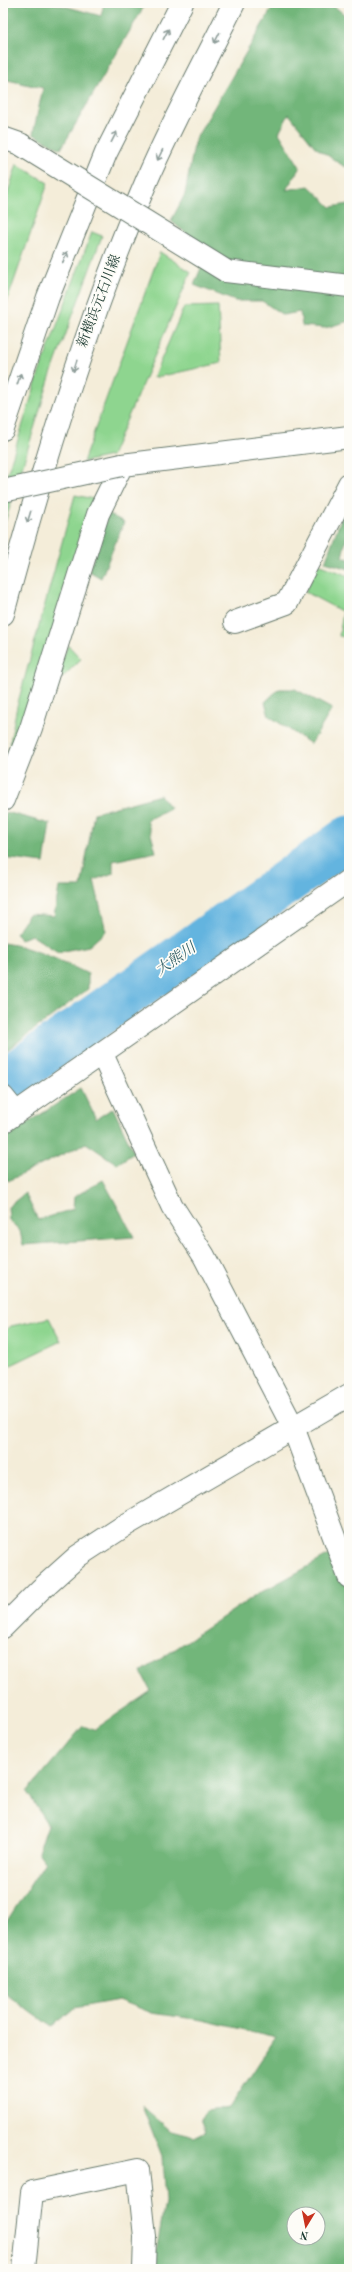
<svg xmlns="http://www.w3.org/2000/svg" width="352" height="2272" font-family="'Old Standard TT','Noto Serif JP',serif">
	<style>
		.green { fill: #8ed58f; stroke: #568962 }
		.forest { fill: #72b67a; stroke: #487a57; fill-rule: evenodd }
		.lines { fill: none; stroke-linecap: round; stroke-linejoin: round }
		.river { stroke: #64b4df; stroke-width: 45 }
		.street-casing { stroke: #6a7b6e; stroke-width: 24 }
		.secondary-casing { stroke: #6a7b6e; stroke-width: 24 }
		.street { stroke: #fff; stroke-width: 22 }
		.secondary { stroke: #fff; stroke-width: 22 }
		.street-bridge-casing { stroke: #6a7b6e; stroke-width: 24; stroke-linecap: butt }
		.street-bridge { stroke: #fff; stroke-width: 22 }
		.oneway { stroke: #8f9e9a }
		.labels { text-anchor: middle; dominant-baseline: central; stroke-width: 3.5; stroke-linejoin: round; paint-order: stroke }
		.street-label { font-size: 14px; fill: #1f3d34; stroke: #fdfcf7 }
		.water-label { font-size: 15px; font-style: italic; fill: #346167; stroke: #fdfcf7 }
	</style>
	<rect width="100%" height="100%" fill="#fdfcf7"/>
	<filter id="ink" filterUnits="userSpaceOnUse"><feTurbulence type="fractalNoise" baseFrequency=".025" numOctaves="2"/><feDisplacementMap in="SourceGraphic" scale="8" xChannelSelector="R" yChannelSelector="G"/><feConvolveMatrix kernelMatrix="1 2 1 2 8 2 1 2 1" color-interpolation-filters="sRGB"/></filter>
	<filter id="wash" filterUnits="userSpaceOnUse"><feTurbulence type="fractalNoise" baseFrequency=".012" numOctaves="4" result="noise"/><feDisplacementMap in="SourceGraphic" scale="16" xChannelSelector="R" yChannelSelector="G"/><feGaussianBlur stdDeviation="0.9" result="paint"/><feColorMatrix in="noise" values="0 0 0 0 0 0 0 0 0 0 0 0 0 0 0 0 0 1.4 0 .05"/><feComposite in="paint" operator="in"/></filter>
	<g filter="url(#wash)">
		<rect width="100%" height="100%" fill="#f4edd9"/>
		<path class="green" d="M17,164L48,183L3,313V208Z
			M92,232L102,236L50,377L3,529V487L39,373Z
			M160,252L191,272L111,456L83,462Z
			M218,306L221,363L153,378L184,307Z
			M75,495L94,499L30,704L6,763L17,706Z
			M318,564L349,576V638L339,636L343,612L305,592Z
			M68,645L81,659L62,678L56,676Z
			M49,1318L61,1341L7,1367L3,1357V1332L11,1326Z"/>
		<path class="forest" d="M3,3H53L101,16L104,3H146L61,149L33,134L43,88L3,79Z
			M275,3H330L349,18V164L345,167L315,147L289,114L279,133L300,167L286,190L309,186L331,207L349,204V321L325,328L302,326L300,312L283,315L262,301H235L194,285L208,251L171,221L185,194L195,140Z
			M343,513L349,514V527L342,557L349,559V569L325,562Z
			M108,514L124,522L101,578L89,571Z
			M279,689H295L332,709L311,744L269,716L265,702Z
			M160,795L170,808L147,820L156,852L113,861V873L94,880L106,931L89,946L58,952L31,935L20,940L16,933L29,914L54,916L59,887H81L94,813Z
			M6,812L50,824L44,863L3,858V821Z
			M3,943C33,947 61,961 88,974V989L3,1053V1013L9,1008L3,1004Z
			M81,1088L96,1119L113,1108L134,1153L117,1164L86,1143L8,1181L3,1173V1139Z
			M103,1180L134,1237L23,1245L20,1231L9,1220L8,1207L25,1193L38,1220L73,1209L74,1197Z
			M333,1553L349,1579V2269H153L165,2202L162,2157L142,2106L171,2131L194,2137L206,2131L201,2119L206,2110L230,2107L276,2037L202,2020L152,2013L119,2000L74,2008L52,2027L3,1992V1927L45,1862L38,1852L48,1825L27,1792L83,1726L94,1730L151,1691L141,1672L256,1595ZM294,2214H318V2238H294Z"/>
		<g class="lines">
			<path class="river" d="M3,1082L349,838"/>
		</g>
	</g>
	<g filter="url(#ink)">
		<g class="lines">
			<defs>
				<path id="street" d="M3,138L20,144
					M226,271L349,286
					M235,622L287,603L349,484
					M3,800L31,728L98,514L122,465L349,437
					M102,1054L172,1206L204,1256L293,1427L349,1577
					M3,1097L16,1113
					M3,1122L349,880
					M24,2269L32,2192L138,2170L145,2237L144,2269"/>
				<path id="secondary" d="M3,429L48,297L106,153L182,3
					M3,614C42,467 87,321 147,180C173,120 205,62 234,3
					M3,1627L40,1590L78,1556L124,1526L349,1395"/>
			</defs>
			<use href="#street" class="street-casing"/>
			<use href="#secondary" class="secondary-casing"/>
			<use href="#street" class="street"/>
			<use href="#secondary" class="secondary"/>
			<defs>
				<path id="street-bridge" d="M20,144L226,271
					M3,491L122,465"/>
			</defs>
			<use href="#street-bridge" class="street-bridge-casing"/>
			<use href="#street-bridge" class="street-bridge"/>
		</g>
		<defs><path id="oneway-shaft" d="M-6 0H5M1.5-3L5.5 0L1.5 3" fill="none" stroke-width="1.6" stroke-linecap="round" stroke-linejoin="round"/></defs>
		<g class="oneway">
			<use href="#oneway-shaft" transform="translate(166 34) rotate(-63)"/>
			<use href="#oneway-shaft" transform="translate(217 38) rotate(116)"/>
			<use href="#oneway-shaft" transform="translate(114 137) rotate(-63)"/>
			<use href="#oneway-shaft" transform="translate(160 155) rotate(116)"/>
			<use href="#oneway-shaft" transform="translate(65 257) rotate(-68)"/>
			<use href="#oneway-shaft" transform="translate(75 366) rotate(108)"/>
			<use href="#oneway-shaft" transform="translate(19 379) rotate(-72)"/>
			<use href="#oneway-shaft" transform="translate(29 517) rotate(107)"/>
		</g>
	</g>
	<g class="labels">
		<g class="street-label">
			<text transform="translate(99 301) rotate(-69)">新横浜元石川線</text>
		</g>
		<g class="water-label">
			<text transform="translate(176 960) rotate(-35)">大熊川</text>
		</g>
	</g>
	<rect width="352" height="2272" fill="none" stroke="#fdfcf7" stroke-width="16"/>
	<g transform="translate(306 2226) rotate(190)"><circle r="19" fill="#fdfcf7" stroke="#a4b0a9"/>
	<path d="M0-3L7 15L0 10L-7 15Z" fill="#c8321e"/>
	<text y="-6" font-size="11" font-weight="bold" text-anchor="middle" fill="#1f3d34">N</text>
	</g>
</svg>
